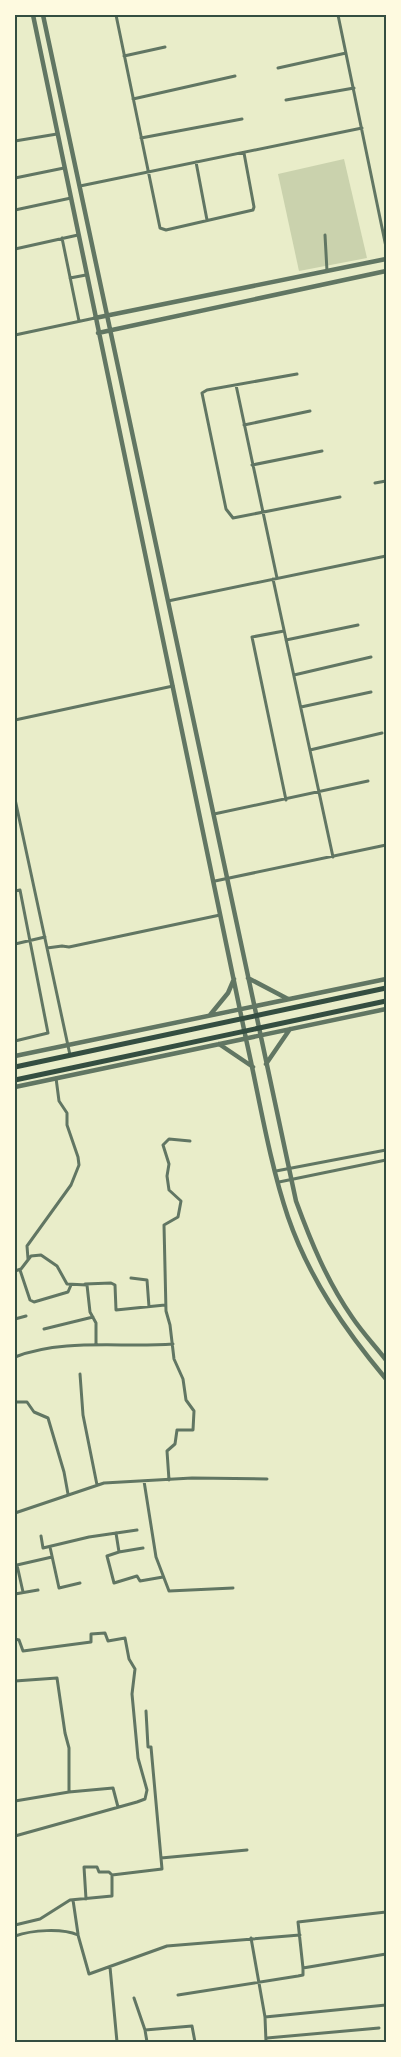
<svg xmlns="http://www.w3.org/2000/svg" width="401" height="2057" font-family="'Asap Condensed',sans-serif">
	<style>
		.green { fill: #cad2ad }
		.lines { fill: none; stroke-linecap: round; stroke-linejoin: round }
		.minor { stroke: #617663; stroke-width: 3 }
		.tertiary { stroke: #617663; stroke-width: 4.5 }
		.primary { stroke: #344e41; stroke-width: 5 }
		.neatline { fill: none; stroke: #344e41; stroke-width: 2 }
	</style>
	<rect width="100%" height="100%" fill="#e9edc9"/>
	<path class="green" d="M344,159L367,258L299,271L278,174Z"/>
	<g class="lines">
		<path class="minor" d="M116,15L160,228L166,230L253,210L254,207L244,153
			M338,15L386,247
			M124,56L165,47
			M278,68L346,53
			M133,99L235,76
			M286,100L354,88
			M141,138L242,119
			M15,141L57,134
			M196,162L207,220
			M15,178L64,168
			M80,186L362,128
			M15,210L71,198
			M325,235L327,271
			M62,238L79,321
			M15,249L78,235
			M70,278L86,275
			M15,335L95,318
			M297,374L207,390L202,393L226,509L233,518L340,497
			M236,385L277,578
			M244,425L310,411
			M252,465L322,451
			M375,483L386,481
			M273,579L333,857
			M168,601L386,556
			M284,631L252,637L286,800
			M286,640L358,625
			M294,675L371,657
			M301,707L371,692
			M15,720L173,686
			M310,750L382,733
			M15,799L70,1055
			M214,814L368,781
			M215,881L386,845
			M15,891L20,890L48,1033L15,1041
			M15,944L45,937
			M47,948L62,946L69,947L220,915
			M276,1171L386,1150
			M279,1182L386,1160
			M28,1259L27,1246L71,1185L79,1165L78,1157L67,1125V1113L59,1101L56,1078
			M20,1270L30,1300L34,1302L68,1292L71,1285
			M15,1271L21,1269L31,1256L41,1255L57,1266L67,1284L87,1285L90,1312L96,1323V1345
			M131,1278L147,1280L149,1307
			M85,1284L111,1283L115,1285L116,1310L165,1305
			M15,1319L26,1316
			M44,1329L93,1317
			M15,1357C64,1338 121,1348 173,1344
			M80,1374L83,1415L97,1485
			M15,1402H27L34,1412L48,1418L64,1472L68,1494
			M169,1480L167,1451L175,1444L177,1430H193L194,1411L186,1400L183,1379L174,1359L170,1325L166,1311L164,1225L178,1217L181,1201L169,1190L167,1176L169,1164L163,1145L169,1139L190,1141
			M144,1481L156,1557L169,1591L233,1588
			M15,1513L104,1483L192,1478L267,1479
			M116,1533L119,1552L107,1556L114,1583L137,1576L140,1581L163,1577
			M41,1536L43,1548L89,1537L137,1530
			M50,1547L59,1588L80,1583
			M119,1552L143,1548
			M23,1592L17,1565L52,1557
			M15,1594L38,1590
			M15,1639L19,1640L23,1651L91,1642V1634L105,1633L108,1641L125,1638L129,1659L135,1669L132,1694L138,1758L147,1790L145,1799L137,1802L15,1836
			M15,1681L57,1678L65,1733L69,1748V1792L15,1801
			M69,1792L113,1788L118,1807
			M161,1858L247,1850
			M86,1899L84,1867H97L99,1872H109L112,1875
			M73,1900L78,1934
			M15,1925L40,1919L70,1900L112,1896V1875L162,1869L151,1747H148L146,1711
			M15,1936C32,1930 62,1928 78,1935L89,1974L167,1946L300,1935
			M251,1938L265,2017L266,2042
			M110,1967L117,2042
			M303,1968L298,1922L386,1912
			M178,1995L298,1976L303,1975V1968L386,1954
			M134,1998L145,2030L147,2042
			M265,2017L386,2005
			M145,2030L192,2026L195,2042
			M267,2038L379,2028"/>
		<path class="tertiary" d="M33,15L246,1039C259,1096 269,1161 288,1217C309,1278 345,1330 386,1379
			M43,15L296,1201C311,1242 327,1281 352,1317C362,1332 375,1346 386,1360
			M95,318L386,259
			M98,333L386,271
			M248,978L288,999
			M210,1015L228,993L234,979
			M219,1044L253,1067
			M15,1056L386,979
			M266,1064L290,1029
			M15,1087L386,1009"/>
		<path class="primary" d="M15,1067L386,988
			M15,1080L386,1001"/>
	</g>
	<rect width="401" height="2057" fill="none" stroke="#fefae0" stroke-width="32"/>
	<rect x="16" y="16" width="369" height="2025" class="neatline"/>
</svg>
